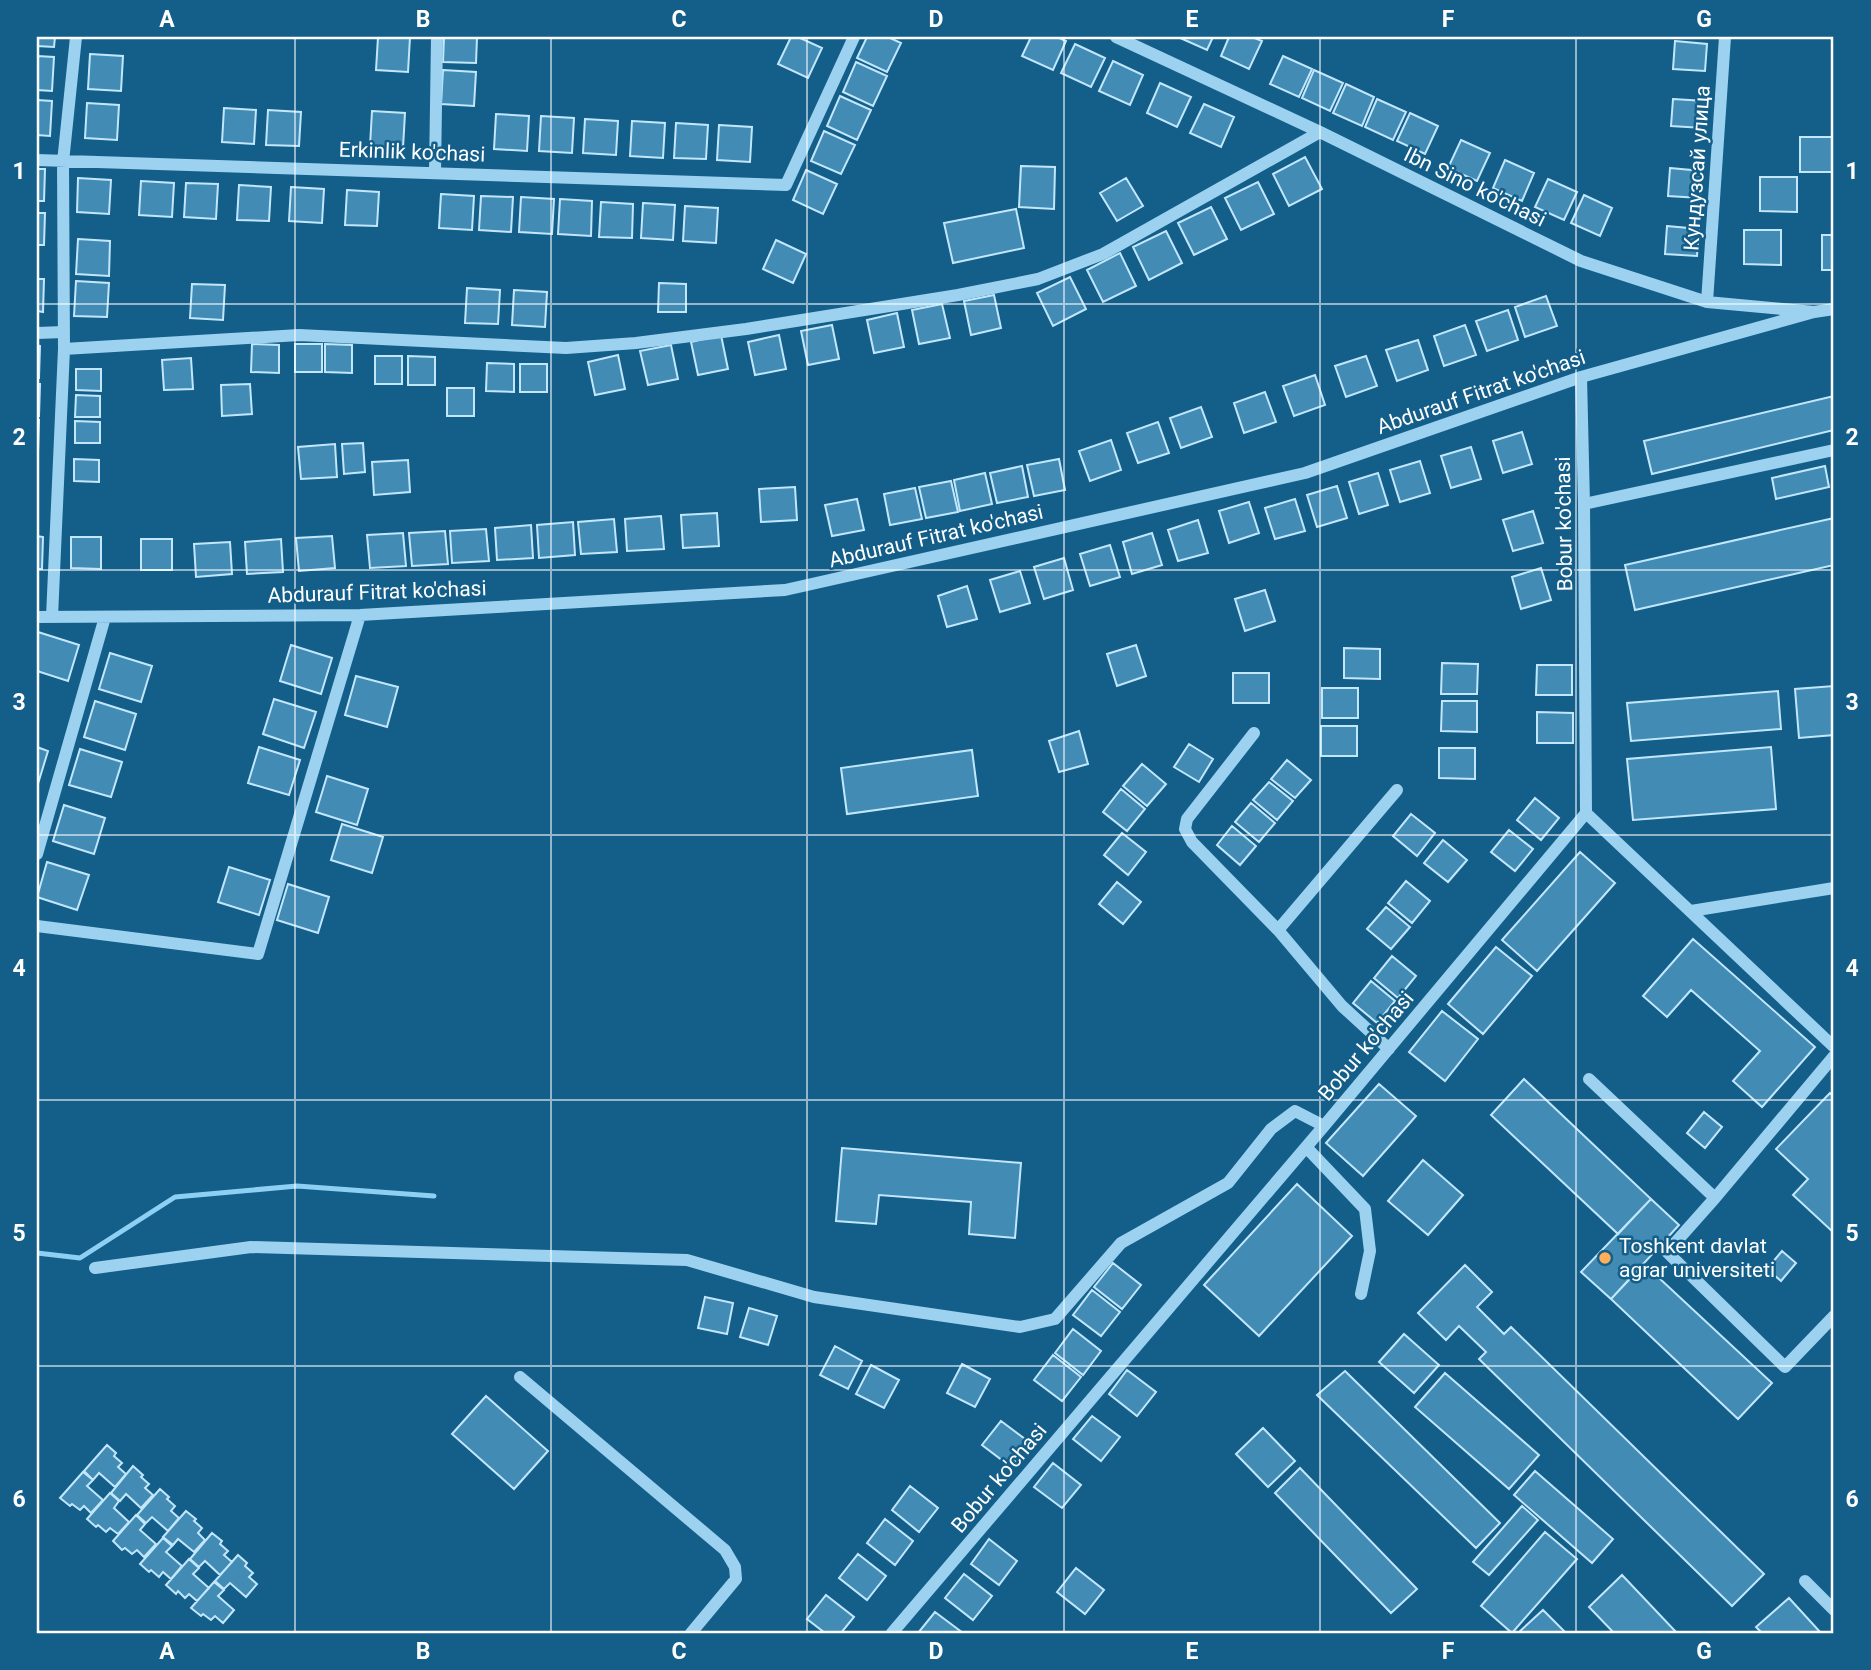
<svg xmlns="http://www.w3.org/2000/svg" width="1871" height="1670" viewBox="0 0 1871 1670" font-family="Roboto,sans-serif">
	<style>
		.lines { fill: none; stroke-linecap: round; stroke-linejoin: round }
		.stream { stroke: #8ed0f3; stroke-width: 5 }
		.building { fill: #418bb5; stroke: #c2e7fb; stroke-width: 2 }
		.minor { stroke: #9cd2ef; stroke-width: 12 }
		.grid { fill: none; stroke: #fff; stroke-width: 2; stroke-opacity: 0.55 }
		.poi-dot { fill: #ffaf5a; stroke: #145e8a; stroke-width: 2.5 }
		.labels { text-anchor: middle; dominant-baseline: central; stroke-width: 5; stroke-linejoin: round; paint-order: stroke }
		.street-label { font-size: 21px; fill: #fff; stroke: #145e8a }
		.poi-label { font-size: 21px; fill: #fff; stroke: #145e8a; text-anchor: start }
		.neatline { fill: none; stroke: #fff; stroke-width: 2.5 }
		.grid-label { font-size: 23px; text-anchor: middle; font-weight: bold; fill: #fff }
	</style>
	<rect width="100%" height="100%" fill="#145e8a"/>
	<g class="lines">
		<!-- stream -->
		<path class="stream" d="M37 1253 80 1258 175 1197 297 1186 434 1196"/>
	</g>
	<!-- building -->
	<path class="building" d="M37 37H55L54 47 37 46Z
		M378 37H410L408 72 376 70Z
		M444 37H477L476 63 443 62Z
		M791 37H798L822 48 808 78 778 64Z
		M867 37H888L901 43 887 72 857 58Z
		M1031 37H1057L1066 41 1053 70 1022 56Z
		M1178 37H1213L1207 50Z
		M1229 37H1252L1262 41 1249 69 1221 56Z
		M1675 41 1707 44 1705 71 1673 69Z
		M1075 44 1105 58 1091 87 1061 73Z
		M90 54 123 56 121 91 88 89Z
		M37 56 54 57 52 91 37 90Z
		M1283 56 1312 69 1299 97 1270 84Z
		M1113 61 1143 75 1130 105 1099 91Z
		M856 62 887 76 873 106 843 92Z
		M443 70 476 72 474 106 441 104Z
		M1314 70 1343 83 1330 111 1302 98Z
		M1160 83 1191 97 1177 127 1147 113Z
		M1346 84 1374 97 1362 126 1333 113Z
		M840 96 871 110 857 140 827 126Z
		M1377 99 1406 112 1393 140 1365 127Z
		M1673 99 1705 101 1703 128 1671 126Z
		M37 100 52 101 50 136 37 135Z
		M87 103 119 105 117 140 85 138Z
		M1204 104 1234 117 1221 147 1190 133Z
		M224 108 256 110 254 144 222 142Z
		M268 110 301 112 299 146 266 145Z
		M372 111 405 113 403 148 370 146Z
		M1410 113 1438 126 1425 154 1397 141Z
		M496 114 529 116 527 151 494 149Z
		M541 116 574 118 572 153 539 151Z
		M585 119 618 121 616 155 583 153Z
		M632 121 665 123 663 158 630 156Z
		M676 123 708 125 706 159 674 158Z
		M719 125 752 127 750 162 717 160Z
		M824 131 855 145 841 174 811 161Z
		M1800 137H1834V172H1800Z
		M1461 140 1490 153 1477 181 1448 168Z
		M1305 157 1322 189 1289 206 1273 174Z
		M1505 160 1534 173 1522 201 1493 188Z
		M1021 166 1055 167 1054 209 1019 207Z
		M1670 168 1702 171 1700 198 1668 196Z
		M37 169H45L44 201H37Z
		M806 170 837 184 823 214 793 200Z
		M1760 177H1797V212L1760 211Z
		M78 178 111 180 109 214 77 212Z
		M1126 178 1143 206 1117 221 1100 193Z
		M1548 179 1577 192 1564 220 1535 207Z
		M141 181 174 183 172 217 139 215Z
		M1258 182 1274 214 1241 230 1225 198Z
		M186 183 218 184 216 219 184 217Z
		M239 185 271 187 269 221 237 220Z
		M291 187 324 189 322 223 289 221Z
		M347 190 379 192 377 226 345 225Z
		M441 194 474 196 472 230 439 228Z
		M1584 195 1612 208 1600 236 1571 223Z
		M481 196 513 197 511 232 479 230Z
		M521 197 554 199 552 234 519 232Z
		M560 199 592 201 591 236 558 234Z
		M601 202 633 204 632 238 599 237Z
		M643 203 675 205 673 240 641 238Z
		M685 206 718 208 716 243 683 241Z
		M1211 207 1227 239 1194 255 1178 223Z
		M1016 209 1024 248 953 263 944 223Z
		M37 213H45L44 245H37Z
		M1667 226 1699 229 1697 256 1665 254Z
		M1744 230H1781V265L1744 264Z
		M1166 231 1182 263 1149 280 1133 247Z
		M1822 235H1834V270H1822Z
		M78 239 110 241 109 276 76 274Z
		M776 240 806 254 793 283 763 269Z
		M1120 253 1136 286 1103 302 1087 270Z
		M1070 277 1086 309 1053 326 1037 293Z
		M37 279H44L43 312 37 311Z
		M76 281 109 283 107 317 74 316Z
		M659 283 686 284V312H658Z
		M192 284 225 285 223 320 190 318Z
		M467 288 500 290 498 324 465 323Z
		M514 290 547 292 545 327 512 325Z
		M994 295 1001 328 971 335 964 301Z
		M1546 296 1557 326 1525 337 1515 307Z
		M942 304 950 338 919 344 912 310Z
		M1508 310 1518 340 1487 351 1476 321Z
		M897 313 904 347 874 353 867 320Z
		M832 325 839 359 808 365 801 331Z
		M1465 325 1476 355 1444 366 1434 336Z
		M721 335 728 369 698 375 691 342Z
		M779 335 786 369 755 375 748 342Z
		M1418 340 1428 370 1397 381 1386 350Z
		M252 344 279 345V373L251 372Z
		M295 344H322V372H295Z
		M325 344 352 345V373L325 372Z
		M37 345 40 346 39 378H37Z
		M671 345 678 379 648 385 640 351Z
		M618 355 625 389 595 395 588 362Z
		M375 356H402V384H375Z
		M408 356 435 357V385H408Z
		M1366 356 1377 386 1346 397 1335 366Z
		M191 358 193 389 164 390 162 360Z
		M487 363 514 364V392L486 391Z
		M520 364H547V392H520Z
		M76 369H101V391L76 390Z
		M1315 375 1325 405 1294 416 1283 386Z
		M37 384H40L39 416H37Z
		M250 384 252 414 222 416 221 385Z
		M447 388H474V416H447Z
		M1265 392 1276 422 1244 433 1234 403Z
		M76 395 100 396V417H75Z
		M1834 396V430L1652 474 1644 441Z
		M1201 407 1212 437 1181 448 1170 418Z
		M37 420H39L38 452H37Z
		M75 421 100 422V443H75Z
		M1158 422 1169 453 1138 463 1127 433Z
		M1522 432 1532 464 1503 473 1493 441Z
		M1111 440 1121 470 1090 481 1079 451Z
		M363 443 365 472 344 474 342 444Z
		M335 444 337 477 301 479 298 447Z
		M1471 447 1481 479 1451 488 1441 456Z
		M74 459 99 460V482L74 481Z
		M1059 459 1065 490 1034 496 1027 465Z
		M408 460 410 492 374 495 372 462Z
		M1420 461 1430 493 1400 502 1390 470Z
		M1022 466 1028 497 997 503 990 473Z
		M1825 466 1829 487 1776 499 1772 478Z
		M985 473 992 504 960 511 954 480Z
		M1378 473 1388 505 1359 514 1349 482Z
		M951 481 958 512 926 518 919 487Z
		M1337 486 1347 518 1317 527 1307 495Z
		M795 487 797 520 761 522 759 489Z
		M915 488 922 519 890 525 884 494Z
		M857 499 864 530 832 536 825 505Z
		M1295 499 1305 531 1275 539 1265 508Z
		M1249 502 1259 533 1229 543 1219 511Z
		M1533 511 1543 543 1513 551 1503 520Z
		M717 513 719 546 683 548 681 515Z
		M661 516 664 549 627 551 625 519Z
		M1834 518V565L1635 610 1625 565Z
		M614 519 617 552 581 554 578 522Z
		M1198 520 1208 553 1178 561 1168 530Z
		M573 522 575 555 539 558 537 525Z
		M531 525 533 558 497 560 495 528Z
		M486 529 489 561 452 563 450 531Z
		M445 531 448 564 412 566 409 533Z
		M403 533 406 566 370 568 367 535Z
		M1152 533 1162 565 1132 574 1123 542Z
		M37 536 43 537 42 569H37Z
		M332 536 335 568 299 571 296 538Z
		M71 537H101V569L71 568Z
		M141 539H172V570H141Z
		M281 539 283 572 247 574 245 542Z
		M230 542 232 574 196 577 194 544Z
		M1110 545 1120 577 1090 586 1080 554Z
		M1064 558 1073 590 1044 599 1034 567Z
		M1541 568 1551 600 1521 609 1512 577Z
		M1020 571 1030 603 1000 612 990 580Z
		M967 586 977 619 947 627 938 596Z
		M1265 590 1275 621 1245 631 1235 599Z
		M38 632 79 645 68 681 37 671Z
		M291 645 332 658 321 694 280 681Z
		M1136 645 1146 676 1117 686 1107 654Z
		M1344 648 1380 649V679L1344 678Z
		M110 653 152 666 141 702 99 689Z
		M1442 663 1478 664 1477 694H1441Z
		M1537 665H1572V695H1536Z
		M1233 673H1269V703H1233Z
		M356 676 398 687 387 727 345 715Z
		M1834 686V735L1799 738 1795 689Z
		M1322 688H1358V718H1322Z
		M1778 691 1781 729 1631 741 1627 703Z
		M274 699 316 712 304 748 263 734Z
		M95 701 136 714 125 750 84 737Z
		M1442 701H1477V732L1441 731Z
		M1537 712 1573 713V743H1537Z
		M1321 726H1357V756H1321Z
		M1079 731 1088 764 1059 772 1049 741Z
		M1189 744 1213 759 1199 782 1174 767Z
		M37 747 48 751 37 787Z
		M259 747 300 760 289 795 248 783Z
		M1771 747 1776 809 1633 820 1627 759Z
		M1439 748H1475V779L1439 778Z
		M80 749 122 762 111 797 69 785Z
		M972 750 978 796 847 814 841 768Z
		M1287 760 1311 780 1295 798 1271 779Z
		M1142 764 1166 784 1147 806 1123 786Z
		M327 776 368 789 357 825 316 812Z
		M1269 782 1293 801 1277 820 1253 800Z
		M1121 789 1145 809 1127 831 1103 812Z
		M1535 798 1559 818 1541 840 1517 820Z
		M1251 803 1275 823 1259 842 1235 822Z
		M64 805 105 818 94 854 53 841Z
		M1411 814 1435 833 1417 856 1393 836Z
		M342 824 383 837 372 873 331 860Z
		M1232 826 1256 846 1240 865 1217 845Z
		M1509 830 1533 849 1515 871 1491 852Z
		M1122 833 1146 852 1128 875 1104 855Z
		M1443 840 1467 860 1448 882 1424 863Z
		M1580 852 1615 883 1537 971 1502 940Z
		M47 862 89 875 77 910 37 897Z
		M229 867 270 880 259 915 218 902Z
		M1406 881 1430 901 1412 923 1388 903Z
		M1117 882 1141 902 1123 924 1099 904Z
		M288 884 329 897 318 933 277 920Z
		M1386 907 1410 927 1391 949 1367 929Z
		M1693 939 1815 1047 1762 1107 1733 1081 1760 1051 1691 990 1667 1017 1643 996Z
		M1496 947 1532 976 1483 1034 1448 1004Z
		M1392 956 1416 976 1398 998 1374 978Z
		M1371 981 1395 1001 1377 1023 1353 1003Z
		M1442 1011 1478 1039 1445 1081 1409 1052Z
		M1524 1079 1651 1199 1618 1234 1491 1115Z
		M1379 1084 1416 1116 1363 1176 1326 1143Z
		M1830 1093 1834 1097V1233L1793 1195 1808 1179 1776 1149Z
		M1704 1112 1722 1127 1705 1148 1687 1133Z
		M842 1148 1021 1163 1015 1238 969 1234 971 1202 879 1195 876 1224 836 1221Z
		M1423 1160 1463 1195 1428 1235 1388 1201Z
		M1297 1184 1352 1236 1259 1336 1204 1285Z
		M1651 1199 1679 1225 1611 1299 1581 1272Z
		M1782 1251 1796 1263 1781 1281 1767 1269Z
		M1113 1263 1141 1285 1122 1309 1094 1287Z
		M1644 1264 1772 1383 1738 1419 1611 1299Z
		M1465 1265 1492 1292 1477 1307 1504 1334 1511 1327 1764 1574 1732 1606 1479 1359 1486 1352 1459 1326 1446 1340 1418 1313Z
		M1092 1290 1120 1312 1101 1336 1073 1315Z
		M705 1297 733 1303 727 1334 698 1328Z
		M749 1308 777 1316 768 1345 740 1337Z
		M1073 1329 1101 1351 1083 1375 1055 1353Z
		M1404 1334 1439 1365 1414 1393 1379 1362Z
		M835 1346 862 1361 848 1389 820 1375Z
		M1053 1355 1081 1377 1062 1401 1034 1380Z
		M962 1364 990 1379 975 1407 947 1393Z
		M871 1365 899 1380 884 1408 856 1394Z
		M1127 1370 1156 1392 1137 1416 1109 1394Z
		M1345 1371 1500 1523 1476 1548 1317 1395Z
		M1445 1373 1539 1455 1509 1489 1415 1407Z
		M486 1396 548 1451 514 1489 452 1434Z
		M1092 1416 1120 1437 1101 1461 1073 1439Z
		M1001 1421 1029 1442 1011 1467 982 1445Z
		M1263 1428 1295 1461 1268 1487 1236 1454Z
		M107 1445 116 1453 114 1456 122 1463 118 1467 126 1474 115 1487 99 1473 93 1480 84 1471Z
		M1053 1463 1081 1485 1062 1508 1034 1487Z
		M133 1466 143 1475 141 1477 149 1484 145 1488 153 1495 141 1508 126 1494 120 1501 111 1493Z
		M1300 1468 1417 1589 1391 1613 1275 1493Z
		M1535 1471 1613 1539 1592 1563 1514 1495Z
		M83 1472 93 1480 87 1486 103 1500 91 1513 84 1506 80 1510 72 1504 70 1506 60 1498Z
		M910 1486 938 1508 919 1532 892 1510Z
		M160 1489 169 1497 167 1499 175 1506 171 1511 179 1518 168 1531 152 1517 146 1523 137 1515Z
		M110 1493 119 1501 114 1508 129 1522 118 1534 110 1528 106 1532 98 1525 96 1527 87 1519Z
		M1522 1506 1538 1520 1489 1575 1473 1562Z
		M186 1511 196 1519 194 1521 202 1528 198 1533 205 1540 194 1552 178 1539 173 1545 163 1537Z
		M136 1515 145 1524 140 1530 156 1544 144 1557 137 1550 132 1554 125 1548 122 1550 113 1541Z
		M885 1519 913 1541 895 1565 867 1543Z
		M1545 1532 1577 1559 1512 1633 1481 1606Z
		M212 1533 222 1541 220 1544 228 1551 224 1555 232 1562 220 1575 205 1561 199 1567 190 1559Z
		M163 1538 172 1546 166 1552 182 1566 171 1579 163 1572 159 1577 151 1570 149 1572 140 1564Z
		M989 1539 1017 1561 999 1585 971 1564Z
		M858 1554 886 1576 867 1600 839 1578Z
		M238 1555 247 1563 245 1566 253 1573 249 1577 257 1584 246 1597 230 1583 224 1589 215 1581Z
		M189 1559 199 1568 193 1574 209 1588 197 1601 189 1594 185 1598 178 1591 176 1594 166 1585Z
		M1076 1568 1104 1590 1085 1614 1057 1592Z
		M964 1574 992 1596 973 1620 945 1598Z
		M1622 1575 1677 1633H1614L1589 1607Z
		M214 1582 224 1590 218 1596 234 1610 223 1623 215 1616 211 1620 203 1614 201 1616 191 1608Z
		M826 1595 854 1617 841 1633H825L807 1619Z
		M1789 1598 1821 1633H1762L1756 1627Z
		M1543 1610 1566 1633H1518Z
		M935 1612 963 1633H918Z"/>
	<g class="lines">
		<!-- minor -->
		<path class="minor" d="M1116 37 1320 132 1581 261 1707 302 1814 312 1834 309
			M37 160 786 185 854 37
			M435 172 437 37
			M1707 302 1725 37
			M37 333 64 332
			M64 349 299 335 566 348 636 343 746 329 958 295 1038 279 1103 254 1320 132
			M1584 504 1834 450
			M37 617 360 615 785 590 1305 473 1581 377 1814 312
			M52 617 64 349 63 162 76 37
			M1254 733 1187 819 1185 829 1192 842 1278 930 1342 1006 1389 1049
			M1586 813 1834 1047
			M37 854 105 617
			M1691 911 1834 888
			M37 926 258 954 360 615
			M1278 930 1397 790
			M1589 1079 1715 1198 1667 1252 1785 1367 1834 1316
			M1306 1147 1365 1209 1370 1251 1361 1294
			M1715 1198 1834 1056
			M95 1268 251 1247 687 1260 814 1297 1020 1327 1055 1319 1121 1243 1228 1183 1271 1129 1295 1111 1324 1126
			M520 1377 725 1550 735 1567 736 1579 691 1633
			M1805 1581 1834 1610
			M892 1633 1324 1126 1586 813 1584 504 1581 377"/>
	</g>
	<!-- grid -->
	<path class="grid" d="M295 37V1633M551 37V1633M807 37V1633M1064 37V1633M1320 37V1633M1576 37V1633M37 304H1834M37 570H1834M37 835H1834M37 1100H1834M37 1366H1834"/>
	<!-- markers -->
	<circle class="poi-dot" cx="1605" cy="1258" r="7"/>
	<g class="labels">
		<!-- street labels -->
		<g class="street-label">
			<text transform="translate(412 152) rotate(2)">Erkinlik ko'chasi</text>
			<text transform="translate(1697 168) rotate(-86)">Кундузсай улица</text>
			<text transform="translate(1475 187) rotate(26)">Ibn Sino ko'chasi</text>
			<text transform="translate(1481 392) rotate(-19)">Abdurauf Fitrat ko'chasi</text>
			<text transform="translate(1564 524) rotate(-91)">Bobur ko'chasi</text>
			<text transform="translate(936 536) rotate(-13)">Abdurauf Fitrat ko'chasi</text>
			<text transform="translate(377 592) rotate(-2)">Abdurauf Fitrat ko'chasi</text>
			<text transform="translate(1366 1046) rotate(-50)">Bobur ko'chasi</text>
			<text transform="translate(999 1478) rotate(-50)">Bobur ko'chasi</text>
		</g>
		<!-- poi labels -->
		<g class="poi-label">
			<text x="1619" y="1246">Toshkent davlat<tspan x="1619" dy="24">agrar universiteti</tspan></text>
		</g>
	</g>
	<!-- border -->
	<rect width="1871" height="1670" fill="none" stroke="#145e8a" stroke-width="77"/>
	<rect x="38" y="38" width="1794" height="1594" class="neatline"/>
	<g class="grid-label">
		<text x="167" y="27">A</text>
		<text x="423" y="27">B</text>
		<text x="679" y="27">C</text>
		<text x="936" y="27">D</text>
		<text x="1192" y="27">E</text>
		<text x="1448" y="27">F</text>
		<text x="1704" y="27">G</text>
		<text x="19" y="179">1</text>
		<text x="1852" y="179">1</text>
		<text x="19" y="445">2</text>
		<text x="1852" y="445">2</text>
		<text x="19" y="710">3</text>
		<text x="1852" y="710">3</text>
		<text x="19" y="976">4</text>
		<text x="1852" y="976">4</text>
		<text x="19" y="1241">5</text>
		<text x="1852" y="1241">5</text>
		<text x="19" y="1507">6</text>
		<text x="1852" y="1507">6</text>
		<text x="167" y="1659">A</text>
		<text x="423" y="1659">B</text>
		<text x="679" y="1659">C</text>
		<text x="936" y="1659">D</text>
		<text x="1192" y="1659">E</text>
		<text x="1448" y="1659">F</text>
		<text x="1704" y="1659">G</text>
	</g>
</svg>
